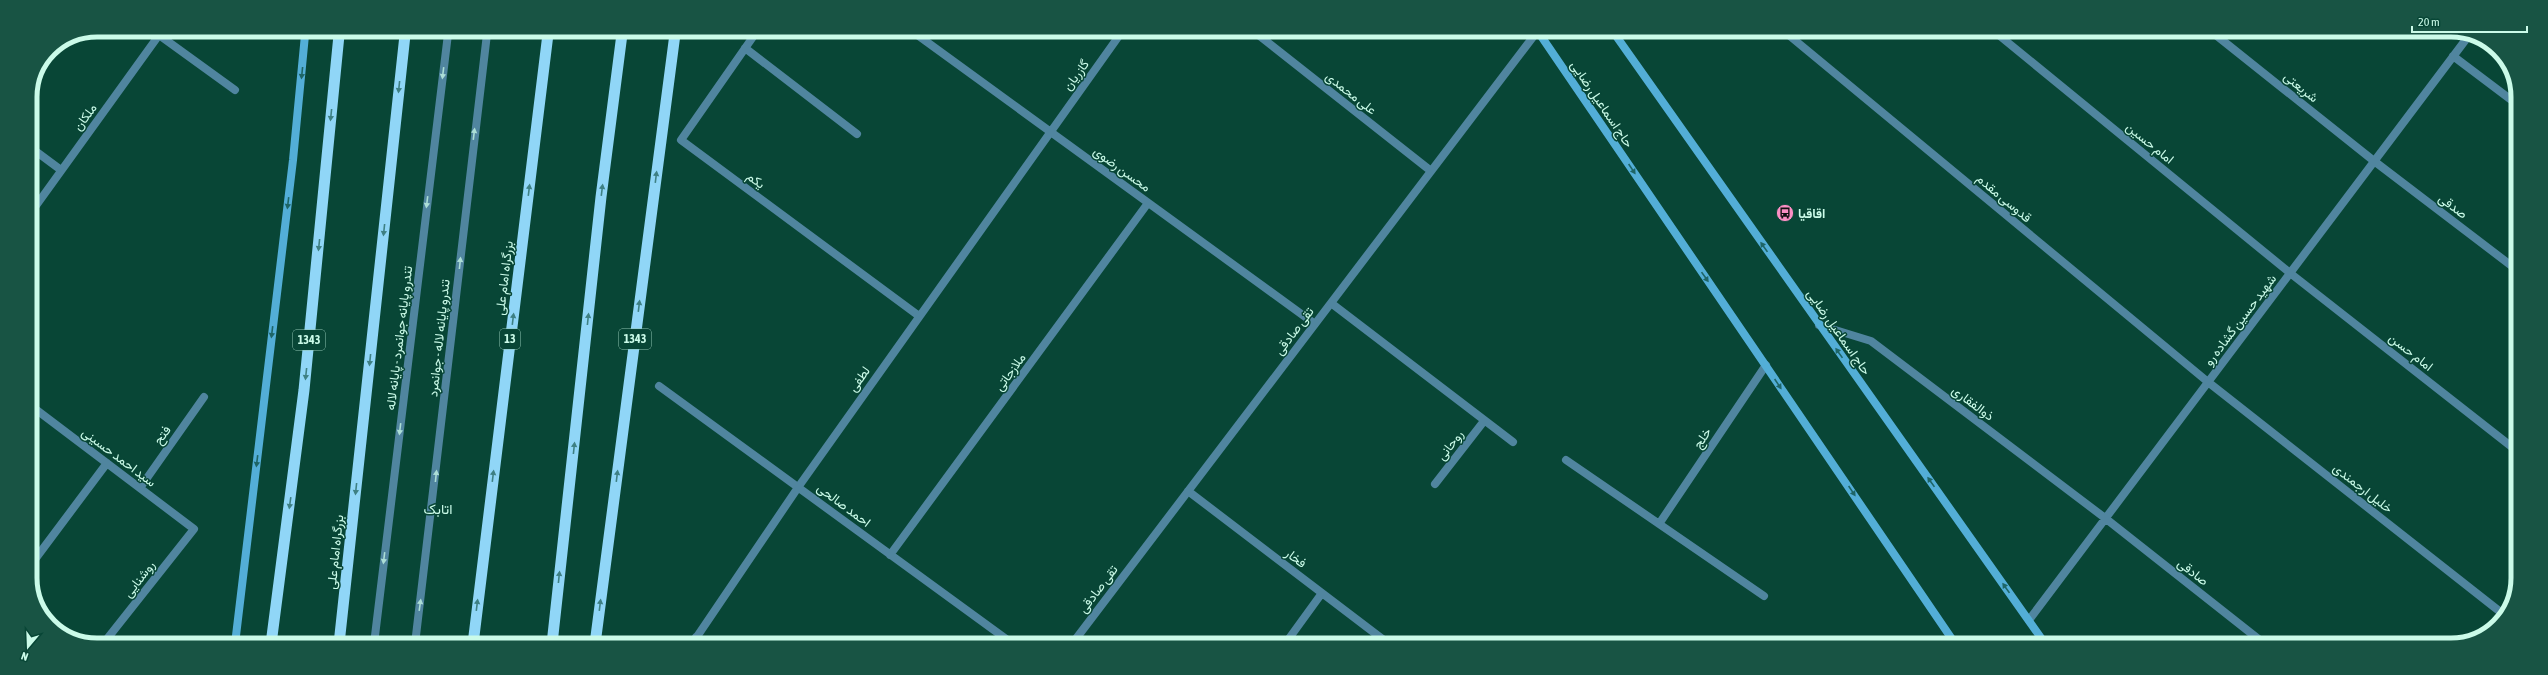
<svg xmlns="http://www.w3.org/2000/svg" width="2548" height="675" viewBox="0 0 2548 675" font-family="'Asap Condensed',Vazirmatn,sans-serif">
	<style>
		.lines { fill: none; stroke-linecap: round; stroke-linejoin: round }
		.service { stroke: #50859f; stroke-width: 8 }
		.minor { stroke: #50859f; stroke-width: 8 }
		.secondary { stroke: #53aed7; stroke-width: 8 }
		.trunk { stroke: #90d6f7; stroke-width: 11 }
		.oneway { fill: #1e6566 }
		.oneway2 { fill: #acded6 }
		.oneway3 { fill: #3e8083 }
		.labels { text-anchor: middle; dominant-baseline: central; stroke-width: 3; stroke-linejoin: round; paint-order: stroke }
		.shield { fill: #084636; stroke: #90c5b3; stroke-width: 1 }
		.shield-label { font-size: 12px; font-weight: bold; fill: #cbfbe9 }
		.street-label { font-size: 13px; fill: #cbfbe9; stroke: #084636 }
		.poi-label { font-size: 13px; font-weight: bold; fill: #cbfbe9; stroke: #084636; text-anchor: start }
		.neighbourhood-label { font-size: 14px; fill: #cbfbe9; stroke: #084636 }
		.rim { fill: none; stroke: #cbfbe9; stroke-width: 5 }
	</style>
	<rect width="100%" height="100%" fill="#084636"/>
	<g class="lines">
		<!-- service -->
		<path class="service" d="M374 644 448 34
			M415 644 487 34"/>
		<!-- minor -->
		<path class="minor" d="M1785 32 2208 382 2503 614
			M1995 32 2290 273 2517 451
			M2212 32 2374 161 2517 270
			M1256 33 1431 171
			M755 34 681 140 919 316
			M916 34 1315 324
			M159 35 235 90
			M745 48 857 134
			M2453 56 2518 105
			M30 147 61 170
			M30 214 159 35
			M1331 303 1513 442
			M1819 325 1871 341 2105 518 2266 645
			M659 386 1013 644
			M30 405 194 529 103 644
			M1566 460 1764 596
			M1435 484 1484 421
			M140 488 204 397
			M1188 491 1389 644
			M1659 524 1766 365
			M890 555 1148 203
			M30 566 107 463
			M2029 620 2470 34
			M696 637 706 644
			M692 644 799 486 1121 33
			M1072 644 1536 33
			M1285 644 1322 593"/>
		<!-- secondary -->
		<path class="secondary" d="M1539 33 1956 645
			M1614 33 2046 645
			M235 644 293 160 305 35"/>
		<!-- trunk -->
		<path class="trunk" d="M271 644 304 390 339 35
			M339 644 405 35
			M473 644 548 34
			M552 644 601 197 622 34
			M595 644 675 34"/>
	</g>
	<!-- one-way arrows -->
	<defs><path id="oneway-solid" d="M-6-.8H1V-3.2L6.5 0L1 3.2V.8H-6Z"/></defs>
	<g class="oneway">
		<use href="#oneway-solid" transform="translate(302 73) rotate(96)"/>
		<use href="#oneway-solid" transform="translate(1632 169) rotate(56)"/>
		<use href="#oneway-solid" transform="translate(288 203) rotate(97)"/>
		<use href="#oneway-solid" transform="translate(1764 247) rotate(-125)"/>
		<use href="#oneway-solid" transform="translate(1705 277) rotate(55)"/>
		<use href="#oneway-solid" transform="translate(272 332) rotate(97)"/>
		<use href="#oneway-solid" transform="translate(1839 353) rotate(-125)"/>
		<use href="#oneway-solid" transform="translate(1778 384) rotate(56)"/>
		<use href="#oneway-solid" transform="translate(257 461) rotate(97)"/>
		<use href="#oneway-solid" transform="translate(1931 482) rotate(-125)"/>
		<use href="#oneway-solid" transform="translate(1852 491) rotate(56)"/>
		<use href="#oneway-solid" transform="translate(2006 588) rotate(-125)"/>
	</g>
	<g class="oneway2">
		<use href="#oneway-solid" transform="translate(443 73) rotate(97)"/>
		<use href="#oneway-solid" transform="translate(474 134) rotate(-83)"/>
		<use href="#oneway-solid" transform="translate(427 202) rotate(97)"/>
		<use href="#oneway-solid" transform="translate(460 263) rotate(-84)"/>
		<use href="#oneway-solid" transform="translate(400 429) rotate(97)"/>
		<use href="#oneway-solid" transform="translate(436 476) rotate(-84)"/>
		<use href="#oneway-solid" transform="translate(384 558) rotate(97)"/>
		<use href="#oneway-solid" transform="translate(420 605) rotate(-82)"/>
	</g>
	<g class="oneway3">
		<use href="#oneway-solid" transform="translate(399 87) rotate(96)"/>
		<use href="#oneway-solid" transform="translate(331 115) rotate(96)"/>
		<use href="#oneway-solid" transform="translate(656 177) rotate(-83)"/>
		<use href="#oneway-solid" transform="translate(529 190) rotate(-83)"/>
		<use href="#oneway-solid" transform="translate(602 190) rotate(-83)"/>
		<use href="#oneway-solid" transform="translate(384 230) rotate(96)"/>
		<use href="#oneway-solid" transform="translate(319 245) rotate(96)"/>
		<use href="#oneway-solid" transform="translate(639 306) rotate(-83)"/>
		<use href="#oneway-solid" transform="translate(513 319) rotate(-83)"/>
		<use href="#oneway-solid" transform="translate(588 319) rotate(-84)"/>
		<use href="#oneway-solid" transform="translate(370 360) rotate(96)"/>
		<use href="#oneway-solid" transform="translate(306 374) rotate(96)"/>
		<use href="#oneway-solid" transform="translate(574 448) rotate(-84)"/>
		<use href="#oneway-solid" transform="translate(493 476) rotate(-83)"/>
		<use href="#oneway-solid" transform="translate(617 476) rotate(-83)"/>
		<use href="#oneway-solid" transform="translate(356 489) rotate(96)"/>
		<use href="#oneway-solid" transform="translate(290 503) rotate(98)"/>
		<use href="#oneway-solid" transform="translate(559 577) rotate(-84)"/>
		<use href="#oneway-solid" transform="translate(477 605) rotate(-83)"/>
		<use href="#oneway-solid" transform="translate(600 605) rotate(-83)"/>
	</g>
	<!-- icons -->
	<defs>
		<symbol id="bus-disc" viewBox="-11 -11 22 22"><circle r="9.5" fill="#fb8fc4" stroke="#084636"/><path d="M-5-6H5V4H4V6H2V4H-2V6H-4V4H-5ZM-3.5-4V0h7V-4ZM-3.5 1.2v1.5H-2V1.2ZM2 1.2v1.5H3.5V1.2Z" fill="#111"/></symbol>
	</defs>
	<g fill-rule="evenodd">
		<use href="#bus-disc" x="1775" y="203" width="20" height="20"/>
	</g>
	<g class="labels">
		<!-- shield labels -->
		<g class="shield">
			<rect x="500" y="329" width="20" height="20" rx="3"/>
			<rect x="619" y="329" width="32" height="20" rx="3"/>
			<rect x="293" y="330" width="32" height="20" rx="3"/>
		</g>
		<g class="shield-label">
			<text x="510" y="339">13</text>
			<text x="635" y="339">1343</text>
			<text x="309" y="340">1343</text>
		</g>
		<!-- street labels -->
		<g class="street-label">
			<text transform="translate(1076 75) rotate(-54)">گازریان</text>
			<text transform="translate(2301 87) rotate(39)">شریعتی</text>
			<text transform="translate(1351 93) rotate(38)">علی محمدی</text>
			<text transform="translate(1602 104) rotate(56)">حاج اسماعیل رضایی</text>
			<text transform="translate(85 117) rotate(-54)">ملکان</text>
			<text transform="translate(2150 143) rotate(39)">امام حسین</text>
			<text transform="translate(1122 169) rotate(36)">محسن رضوی</text>
			<text transform="translate(756 180) rotate(37)">یکم</text>
			<text transform="translate(2004 198) rotate(40)">قدوسی مقدم</text>
			<text transform="translate(2453 206) rotate(37)">صدقی</text>
			<text transform="translate(504 278) rotate(-83)">بزرگراه امام علی</text>
			<text transform="translate(2240 320) rotate(-53)">شهید حسین گشاده رو</text>
			<text transform="translate(1294 331) rotate(-53)">تقی صادقی</text>
			<text transform="translate(1839 332) rotate(55)">حاج اسماعیل رضایی</text>
			<text transform="translate(399 338) rotate(-83)">تندرو پایانه جوانمرد - پایانه لاله</text>
			<text transform="translate(439 338) rotate(-84)">تندرو پایانه لاله - جوانمرد</text>
			<text transform="translate(2411 352) rotate(38)">امام حسن</text>
			<text transform="translate(1010 372) rotate(-54)">ملازجاتی</text>
			<text transform="translate(859 379) rotate(-55)">لطفی</text>
			<text transform="translate(1973 403) rotate(37)">ذوالفقاری</text>
			<text transform="translate(162 435) rotate(-55)">فتح</text>
			<text transform="translate(1702 438) rotate(-56)">خلج</text>
			<text transform="translate(1450 445) rotate(-52)">روحانی</text>
			<text transform="translate(119 457) rotate(37)">سید احمد حسینی</text>
			<text transform="translate(2363 488) rotate(38)">خلیل ارجمندی</text>
			<text transform="translate(844 505) rotate(37)">احمد صالحی</text>
			<text transform="translate(335 552) rotate(-84)">بزرگراه امام علی</text>
			<text transform="translate(1296 558) rotate(37)">فخار</text>
			<text transform="translate(2193 572) rotate(38)">صادقی</text>
			<text transform="translate(139 579) rotate(-52)">روشنایی</text>
			<text transform="translate(1098 589) rotate(-53)">تقی صادقی</text>
		</g>
		<!-- poi labels -->
		<g class="poi-label">
			<text x="1798" y="213">اقاقیا</text>
		</g>
		<!-- neighbourhood labels -->
		<g class="neighbourhood-label">
			<text x="438" y="509">اتابک</text>
		</g>
	</g>
	<!-- crop -->
	<path d="M0 0H2548V675H0ZM97 37H2451A60 60 0 0 1 2511 97V578A60 60 0 0 1 2451 638H97A60 60 0 0 1 37 578V97A60 60 0 0 1 97 37Z" fill="#185444" fill-rule="evenodd"/>
	<path class="rim" d="M97 37H2451A60 60 0 0 1 2511 97V578A60 60 0 0 1 2451 638H97A60 60 0 0 1 37 578V97A60 60 0 0 1 97 37Z"/>
	<!-- north arrow -->
	<g transform="translate(28 647) rotate(199)" stroke="#084636" stroke-width="3" paint-order="stroke">
	<path d="M0-3L7 15L0 10L-7 15Z" fill="#cbfbe9"/>
	<text y="-6" font-size="11" font-weight="bold" text-anchor="middle" fill="#cbfbe9">N</text>
	</g>
	<!-- scale -->
	<path d="M2412 26v6h115v-6" fill="none" stroke="#cbfbe9" stroke-width="2"/>
	<text x="2418" y="26" font-size="12" fill="#cbfbe9" stroke="#084636" stroke-width="3" paint-order="stroke">20 m</text>
</svg>
